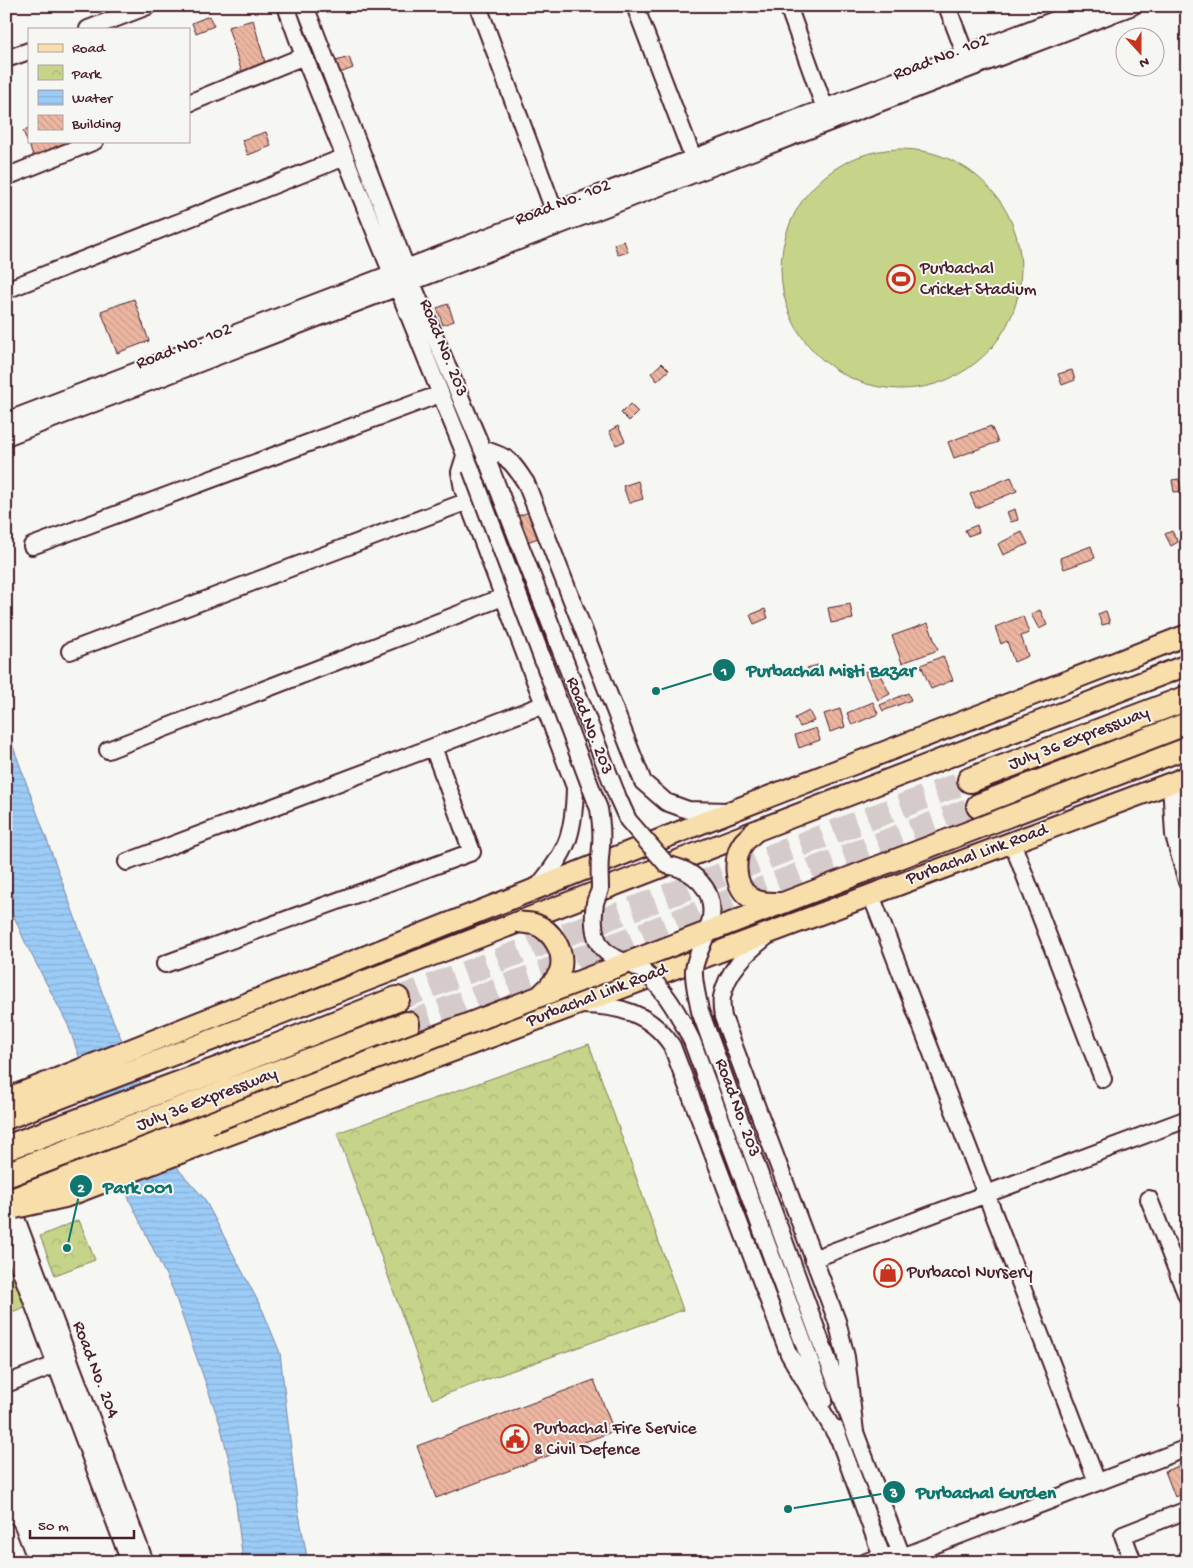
<svg xmlns="http://www.w3.org/2000/svg" width="1193" height="1568" viewBox="0 0 1193 1568" font-family="'Gochi Hand',sans-serif">
	<style>
		.park { fill: url(#park-crowns); stroke: #887a5a }
		.pitch { fill: #c5d489; stroke: #887a5a }
		.water { fill: url(#water-rules); stroke: #7b87a5 }
		.building { fill: url(#building-back-hatch); stroke: #4a1f2b }
		.lines { fill: none; stroke-linecap: round; stroke-linejoin: round }
		.highway-tunnel { stroke: #d4cbca; stroke-width: 24; stroke-dasharray: 24 12; stroke-linecap: butt }
		.minor-casing { stroke: #4a1f2b; stroke-width: 20 }
		.major-casing { stroke: #4a1f2b; stroke-width: 24 }
		.highway-casing { stroke: #4a1f2b; stroke-width: 28 }
		.minor { stroke: #f6f6f2; stroke-width: 16 }
		.major { stroke: #f8deab; stroke-width: 20 }
		.highway { stroke: #f8deab; stroke-width: 24 }
		.minor-bridge-casing { stroke: #4a1f2b; stroke-width: 20; stroke-linecap: butt }
		.major-bridge-casing { stroke: #4a1f2b; stroke-width: 24; stroke-linecap: butt }
		.minor-bridge { stroke: #f6f6f2; stroke-width: 16 }
		.major-bridge { stroke: #f8deab; stroke-width: 20 }
		.labels { text-anchor: middle; dominant-baseline: central; stroke-width: 4; stroke-linejoin: round; paint-order: stroke }
		.street-label { font-size: 18px; fill: #4a1f2b; stroke: #f6f6f2 }
		.poi-label { font-size: 18px; fill: #4a1f2b; stroke: #f6f6f2; text-anchor: start }
		.leader { fill: none; stroke: #0f766e; stroke-width: 2 }
		.callout-dot { fill: #0f766e; stroke: #f6f6f2; stroke-width: 2 }
		.mark-label { font-size: 15px; text-anchor: middle; font-weight: bold; fill: #fff }
		.callout-label { font-size: 19px; text-anchor: middle; font-weight: bold; fill: #0f766e; stroke: #f6f6f2; stroke-width: 4; stroke-linejoin: round; paint-order: stroke }
	</style>
	<defs>
		<pattern id="park-crowns" width="20" height="18" patternUnits="userSpaceOnUse" patternTransform="scale(1.25)"><rect width="20" height="18" fill="#c5d489"/><path d="M2 6a3 3 0 1 1 6 0M12 15a3 3 0 1 1 6 0" fill="none" stroke="#abb676"/></pattern>
		<pattern id="water-rules" width="6" height="5" patternUnits="userSpaceOnUse" patternTransform="scale(1.25)"><rect width="6" height="5" fill="#9bccf7"/><path d="M0 2.5h6" fill="none" stroke="#87afd4"/></pattern>
		<pattern id="building-back-hatch" width="6" height="6" patternUnits="userSpaceOnUse" patternTransform="scale(1.25)"><rect width="6" height="6" fill="#ecb6a1"/><path d="M-1 5l2 2M0 0l6 6M5-1l2 2" fill="none" stroke="#cc9c8b"/></pattern>
	</defs>
	<rect width="100%" height="100%" fill="#f6f6f2"/>
	<filter id="ink" filterUnits="userSpaceOnUse"><feTurbulence type="fractalNoise" baseFrequency=".02" numOctaves="2"/><feDisplacementMap in="SourceGraphic" scale="10" xChannelSelector="R" yChannelSelector="G"/><feConvolveMatrix kernelMatrix="1 2 1 2 8 2 1 2 1" color-interpolation-filters="sRGB"/></filter>
	<g filter="url(#ink)">
		<!-- park -->
		<path class="park" d="M589 1044 683 1310 432 1399 337 1133Z
			M79 1220 95 1260 55 1275 40 1236Z"/>
		<!-- pitch -->
		<path class="pitch" d="M781 269a120 120 0 1 1 240 0a120 120 0 1 1-240 0Z
			M6 1248 28 1306 6 1314Z"/>
		<!-- water -->
		<path class="water" d="M6 727 109 1011 179 1170 204 1198 263 1311 280 1353 298 1509 308 1562H243L232 1472 220 1424 173 1290 129 1199 68 1025 25 942 6 898Z"/>
		<!-- building -->
		<path class="building" d="M209 16 214 26 196 33 192 23Z
			M253 20 266 66 242 73 228 27Z
			M349 57 353 68 337 74 333 62Z
			M29 129V141H69L71 147 36 162 23 131Z
			M266 132 271 146 248 155 242 140Z
			M624 241 628 252 618 255 614 244Z
			M134 299 149 341 117 353 101 311Z
			M448 304 454 321 443 325 437 308Z
			M662 363 669 370 657 381 651 373Z
			M1072 370 1075 380 1062 385 1058 374Z
			M630 404 638 412 629 421 621 413Z
			M618 426 625 441 616 445 609 431Z
			M991 426 998 442 954 458 948 442Z
			M1011 477 1017 491 976 508 970 494Z
			M1179 479 1182 491 1174 492 1172 480Z
			M638 481 643 499 629 503 623 486Z
			M1015 509 1018 520 1011 522 1007 512Z
			M532 511 541 537 527 542 518 516Z
			M977 525 979 532 968 536 965 530Z
			M1172 531 1178 542 1171 546 1165 534Z
			M1022 532 1028 544 1003 555 998 544Z
			M1091 546 1095 558 1064 569 1060 558Z
			M850 604 853 619 831 623 828 608Z
			M765 609 768 618 754 624 750 615Z
			M1040 610 1047 625 1039 629 1031 614Z
			M1106 611 1110 623 1102 625 1098 614Z
			M1023 616 1029 633 1021 636 1028 656 1014 662 1007 641 1001 644 995 627Z
			M928 623 938 650 902 663 892 636Z
			M943 656 953 680 931 689 921 665Z
			M818 665 820 672 810 675 807 668Z
			M876 667 890 694 878 700 864 672Z
			M908 693 911 700 883 711 880 705Z
			M873 702 878 714 852 725 847 713Z
			M840 709 845 727 830 732 824 714Z
			M809 711 814 721 800 727 795 718Z
			M816 728 820 740 799 748 795 735Z
			M594 1380 614 1431 436 1498 417 1446Z
			M1182 1465 1187 1478V1493L1175 1497 1165 1471Z"/>
		<g class="lines">
			<!-- highway-tunnel -->
			<path class="highway-tunnel" d="M397 999 970 780
				M407 1024 979 806"/>
			<defs>
				<path id="minor" d="M286 6 304 56 471 469
					M305 6 412 283 489 465
					M478 6 558 221
					M635 6 697 168
					M788 6 828 117
					M947 6 969 64
					M88 29 148 6
					M6 59 29 51
					M189 103 304 56
					M6 177 95 141
					M6 290 345 157
					M6 421 1091 6
					M6 437 1133 6
					M482 449C509 457 511 460 526 483L643 782 666 802 688 810 728 811
					M465 456 460 472 463 489 575 787C574 836 567 852 536 889
					M32 546 440 394
					M70 651 468 501
					M433 747 545 704
					M108 750 503 597
					M1171 783 1174 835 1187 882
					M1012 842 1103 1079
					M127 862 433 747 472 852 165 964
					M871 895 1097 1482
					M766 937C747 952 727 971 722 997 721 1003 722 1011 723 1017L837 1321 846 1357 855 1432
					M581 1005C618 1005 651 1013 672 1046L789 1354 838 1438
					M8 1197 145 1562
					M1149 1199 1187 1296
					M6 1231 130 1562
					M813 1259 1187 1119
					M821 1342 904 1562
					M805 1347 824 1400
					M6 1384 65 1361
					M835 1428 884 1562
					M6 1531 18 1562
					M866 1562 882 1556H892
					M896 1562 902 1557 1187 1448
					M1133 1562 1123 1535 1187 1510"/>
				<path id="major" d="M6 1099 732 811 1187 635
					M6 1119 1187 665
					M209 1142 1187 777"/>
				<path id="highway" d="M970 780 1187 698
					M979 806 1187 725
					M6 1148 222 1068 397 999
					M6 1175 407 1024"/>
			</defs>
			<!-- minor casing -->
			<use href="#minor" class="minor-casing"/>
			<!-- major casing -->
			<use href="#major" class="major-casing"/>
			<!-- highway casing -->
			<use href="#highway" class="highway-casing"/>
			<!-- minor -->
			<use href="#minor" class="minor"/>
			<!-- major -->
			<use href="#major" class="major"/>
			<!-- highway -->
			<use href="#highway" class="highway"/>
			<defs>
				<path id="minor-bridge" d="M489 465 618 798 628 820 667 865C693 869 715 889 711 917 709 935 697 951 694 969 693 983 698 998 700 1011L821 1342
					M471 469 599 809C602 828 602 839 600 858 599 868 600 879 600 889 599 894 596 898 595 903 593 915 593 931 598 941 607 961 629 960 644 972 665 989 681 1018 692 1041L805 1347"/>
				<path id="major-bridge" d="M756 831C752 834 748 838 744 842 733 856 733 887 751 898 760 904 770 903 781 903
					M518 922C523 923 529 923 534 924 552 930 566 952 560 971 557 980 548 988 541 995
					M6 1201 1187 748
					M15 1208 65 1197 209 1142"/>
			</defs>
			<!-- minor-bridge casing -->
			<use href="#minor-bridge" class="minor-bridge-casing"/>
			<!-- major-bridge casing -->
			<use href="#major-bridge" class="major-bridge-casing"/>
			<!-- minor-bridge -->
			<use href="#minor-bridge" class="minor-bridge"/>
			<!-- major-bridge -->
			<use href="#major-bridge" class="major-bridge"/>
		</g>
	</g>
	<!-- icons -->
	<defs>
		<symbol id="stadium-ring" viewBox="-11 -11 22 22"><circle r="9.5" fill="#f6f6f2" stroke="#c8321e" stroke-width="1.5"/><path d="M0-5a6.5 5 0 1 0 0 10a6.5 5 0 1 0 0-10ZM-3.5-1.8h7v3.6h-7Z" fill="#c8321e"/></symbol>
		<symbol id="shop-ring" viewBox="-11 -11 22 22"><circle r="9.5" fill="#f6f6f2" stroke="#c8321e" stroke-width="1.5"/><path d="M-5-2.5h2.3a2.7 3.5 0 0 1 5.4 0H5L5.5 6h-11ZM-1.5-2.5h3a1.5 2.3 0 0 0-3 0Z" fill="#c8321e"/></symbol>
		<symbol id="civic-ring" viewBox="-11 -11 22 22"><circle r="9.5" fill="#f6f6f2" stroke="#c8321e" stroke-width="1.5"/><path d="M-.6-6.5H3V-4.5H.6V-3L4-1V1h2V6H-6V1h2V-1L-.6-3ZM-1.2 2.5V6h2.4V2.5Z" fill="#c8321e"/></symbol>
	</defs>
	<g fill-rule="evenodd">
		<use href="#stadium-ring" x="885" y="263" width="32" height="32"/>
		<use href="#shop-ring" x="872" y="1257" width="32" height="32"/>
		<use href="#civic-ring" x="499" y="1423" width="32" height="32"/>
	</g>
	<g class="labels">
		<!-- street labels -->
		<g class="street-label">
			<text transform="translate(941 58) rotate(-21)">Road No. 102</text>
			<text transform="translate(563 203) rotate(-21)">Road No. 102</text>
			<text transform="translate(184 347) rotate(-21)">Road No. 102</text>
			<text transform="translate(443 348) rotate(68)">Road No. 203</text>
			<text transform="translate(589 726) rotate(69)">Road No. 203</text>
			<text transform="translate(1079 739) rotate(-21)">July 36 Expressway</text>
			<text transform="translate(977 855) rotate(-20)">Purbachal Link Road</text>
			<text transform="translate(597 996) rotate(-21)">Purbachal Link Road</text>
			<text transform="translate(207 1100) rotate(-21)">July 36 Expressway</text>
			<text transform="translate(737 1108) rotate(70)">Road No. 203</text>
			<text transform="translate(95 1370) rotate(69)">Road No. 204</text>
		</g>
		<!-- poi labels -->
		<g class="poi-label">
			<text x="920" y="269">Purbachal<tspan x="920" dy="21">Cricket Stadium</tspan></text>
			<text x="907" y="1273">Purbacol Nursery</text>
			<text x="534" y="1429">Purbachal Fire Service<tspan x="534" dy="21">&amp; Civil Defence</tspan></text>
		</g>
	</g>
	<!-- callouts -->
	<path class="leader" d="M656 691L724 670M67 1248L81 1186M788 1509L894 1492"/>
	<g class="callout-dot">
		<circle cx="656" cy="691" r="5"/>
		<circle cx="67" cy="1248" r="5"/>
		<circle cx="788" cy="1509" r="5"/>
		<circle cx="724" cy="670" r="12"/>
		<circle cx="81" cy="1186" r="12"/>
		<circle cx="894" cy="1492" r="12"/>
	</g>
	<g class="mark-label">
		<text x="724" y="675">1</text>
		<text x="81" y="1192">2</text>
		<text x="894" y="1497">3</text>
	</g>
	<g class="callout-label">
		<text x="831" y="676">Purbachal Misti Bazar</text>
		<text x="138" y="1193">Park 001</text>
		<text x="986" y="1498">Purbachal Gurden</text>
	</g>
	<!-- margin -->
	<rect width="1193" height="1568" fill="none" stroke="#f6f6f2" stroke-width="25"/>
	<rect x="12" y="12" width="1168" height="1543" fill="none" stroke="#4a1f2b" stroke-width="2" filter="url(#ink)"/>
	<!-- legend -->
	<rect x="28" y="28" width="162" height="115" fill="#f6f6f2" stroke="#b1a0a2"/>
	<rect x="38" y="44" width="25" height="8" fill="#f8deab" stroke="#b1a0a2"/>
	<text x="72" y="52" font-size="15" fill="#4a1f2b">Road</text>
	<rect x="38" y="65" width="25" height="15" fill="url(#park-crowns)" stroke="#b1a0a2"/>
	<text x="72" y="78" font-size="15" fill="#4a1f2b">Park</text>
	<rect x="38" y="90" width="25" height="15" fill="url(#water-rules)" stroke="#b1a0a2"/>
	<text x="72" y="102" font-size="15" fill="#4a1f2b">Water</text>
	<rect x="38" y="115" width="25" height="15" fill="url(#building-back-hatch)" stroke="#b1a0a2"/>
	<text x="72" y="128" font-size="15" fill="#4a1f2b">Building</text>
	<!-- north arrow -->
	<g transform="translate(1140 52) rotate(159)"><circle r="24" fill="#f6f6f2" stroke="#b1a0a2"/>
	<path d="M0-4L9 19L0 12L-9 19Z" fill="#c8321e"/>
	<text y="-8" font-size="14" font-weight="bold" text-anchor="middle" fill="#4a1f2b">N</text>
	</g>
	<!-- scale -->
	<path d="M30 1530v8h104v-8" fill="none" stroke="#4a1f2b" stroke-width="2.5"/>
	<text x="38" y="1530" font-size="15" fill="#4a1f2b" stroke="#f6f6f2" stroke-width="4" paint-order="stroke">50 m</text>
</svg>
